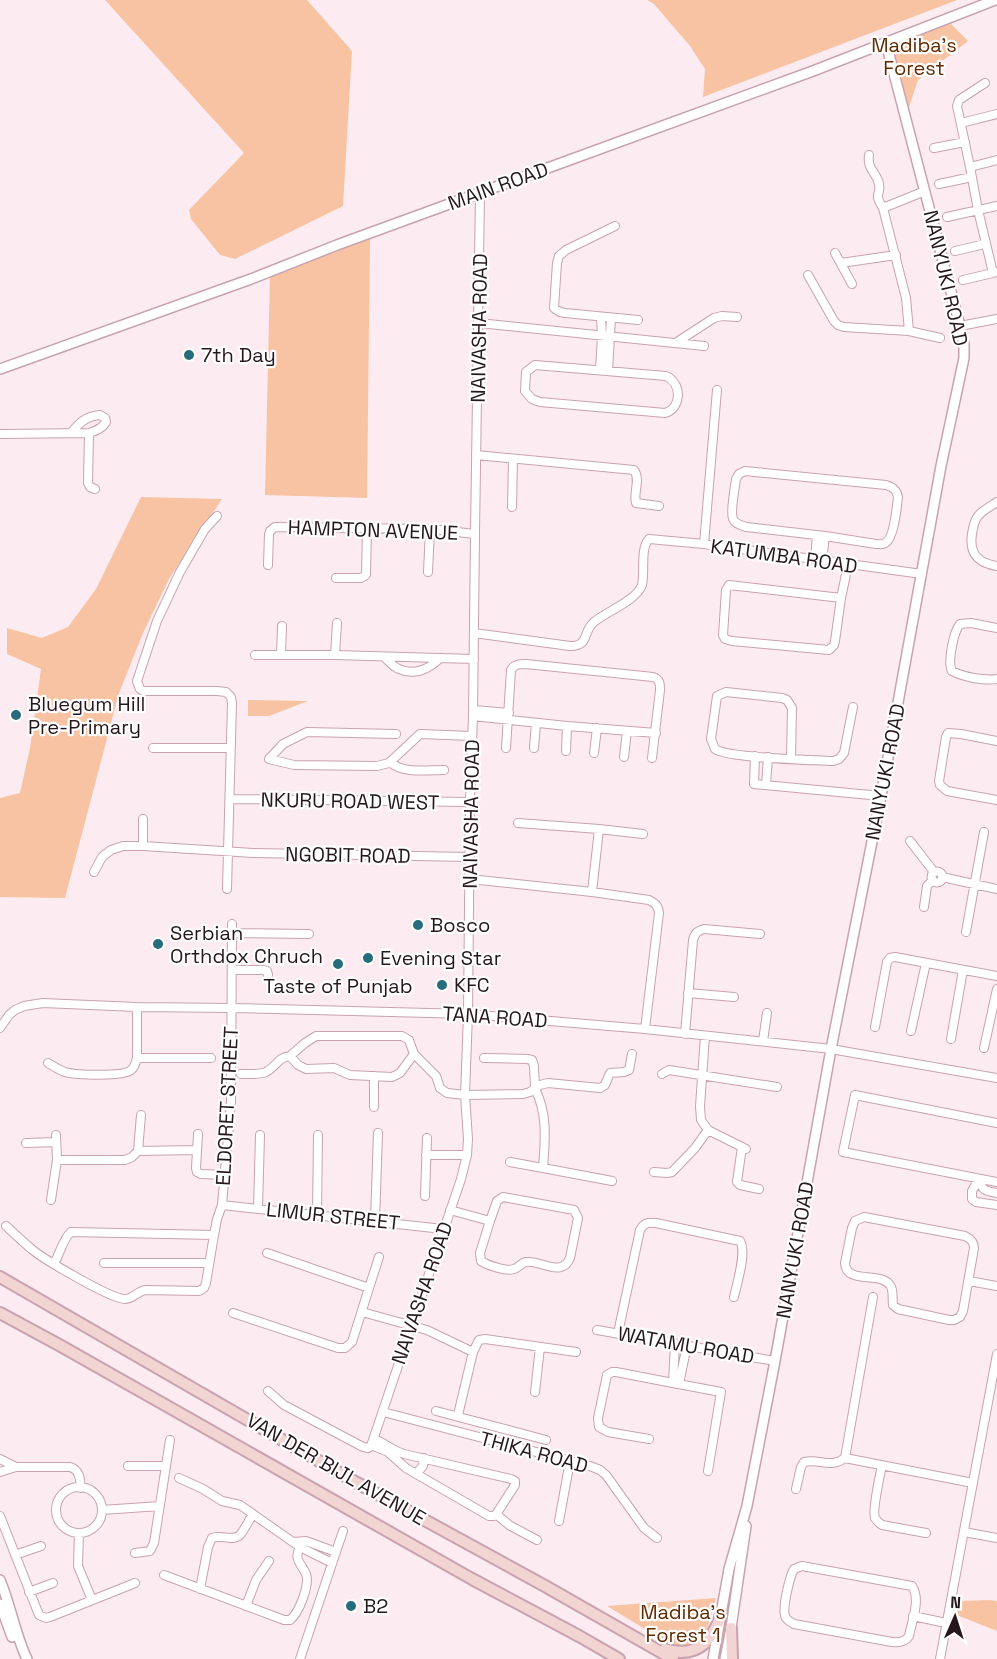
<svg xmlns="http://www.w3.org/2000/svg" width="997" height="1659" viewBox="0 0 997 1659" font-family="'Space Grotesk',sans-serif">
	<style>
		.green { fill: #f8c3a3 }
		.lines { fill: none; stroke-linecap: round; stroke-linejoin: round }
		.minor-casing { stroke: #c8a2af; stroke-width: 10 }
		.tertiary-casing { stroke: #c8a2af; stroke-width: 12 }
		.secondary-casing { stroke: #c8a2af; stroke-width: 14 }
		.minor { stroke: #fff; stroke-width: 8 }
		.tertiary { stroke: #fff; stroke-width: 9 }
		.secondary { stroke: #f2d4d2; stroke-width: 10 }
		.poi-dot { fill: #276c7c; stroke: #fefefe; stroke-width: 2 }
		.labels { text-anchor: middle; dominant-baseline: central; stroke-width: 4.5; stroke-linejoin: round; paint-order: stroke }
		.park-label { font-size: 20px; fill: #5f2a00; stroke: #fefefe }
		.street-label { font-size: 20px; fill: #25171c; stroke: #fefefe }
		.poi-label { font-size: 20px; fill: #25171c; stroke: #fefefe; text-anchor: start }
	</style>
	<rect width="100%" height="100%" fill="#fcecf1"/>
	<!-- green -->
	<path class="green" d="M105 0H307L352 51 343 206 235 259 220 255 191 219 189 210 244 153Z
		M647 0H957L703 97 705 69 690 46 654 4Z
		M951 24 968 41 918 80 908 110 890 51 892 44 897 40Z
		M370 239 367 498 265 495 270 275Z
		M141 497 222 499 169 579 143 633 119 693 65 898 0 897V798L20 793 30 748 41 669 7 654V628L42 638 68 627 96 589Z
		M248 700 308 701 269 716H248Z
		M716 1598C713 1607 708 1633 701 1641 695 1648 681 1648 673 1646L607 1606Z
		M991 1600 997 1601V1631L954 1614 956 1601Z"/>
	<g class="lines">
		<defs>
			<path id="minor" d="M985 83 959 100 957 106 970 167 978 210 993 273 997 272
				M961 123 997 114
				M934 148 965 142
				M970 167 997 160
				M939 184 972 177
				M883 208 925 191
				M947 217 997 206
				M615 226 566 250 559 256 557 263 554 308 560 312 565 313 638 320
				M955 251 985 244
				M835 253 852 284
				M841 263 896 255
				M808 275 834 321 838 325 844 327 909 331 906 298 883 208C873 192 881 197 879 184 876 171 867 170 869 155
				M963 280 993 273
				M479 323 704 346
				M960 326 997 319
				M909 331 940 338
				M677 342 714 318 722 316 737 317
				M535 365 666 376C682 383 682 408 665 413L540 402 532 399 525 391 526 372Z
				M600 370 602 336 601 317
				M608 371 611 318
				M89 433 88 483 90 487 95 489
				M0 434 89 433C95 431 102 429 106 422L105 418 100 415C86 416 79 423 71 433
				M476 455 634 470C641 480 633 492 636 503L659 506
				M745 471 886 485C893 487 897 490 898 497 897 506 894 539 885 543 883 545 879 544 876 544L825 536 746 527C741 525 735 524 733 519 730 511 735 488 736 479L739 474Z
				M997 502C991 506 983 510 978 516 974 521 973 527 972 534 969 554 978 563 997 566
				M512 507 513 459
				M217 516 205 529 180 572 157 621 137 681 140 689 143 691H217L226 692 231 697 232 703 227 889
				M704 544 717 390
				M815 560 817 535
				M822 561 825 536
				M268 565 269 534 270 531 275 527 430 529 475 534
				M428 572 430 529
				M336 578H361L366 575 367 529
				M841 598 729 585 726 590 723 635 725 639 732 641 829 650 834 645 835 641 841 598 848 565
				M997 628 971 623 960 624C954 631 947 662 952 671 964 677 983 681 997 679
				M474 633 570 646C590 646 582 632 594 622 606 612 637 600 642 585 645 572 640 548 649 539L704 544 922 574
				M255 655H335L474 659
				M281 655 282 626
				M335 655 337 623
				M384 657C389 661 393 667 399 669 414 676 429 669 439 659
				M474 710 509 713
				M473 716 567 726 656 733
				M396 734 307 732 283 744 269 759 294 765 377 766 389 763 420 734 472 736
				M997 741 961 734 948 733 946 737 939 781 940 785 947 791 997 800
				M153 748H230
				M506 748 511 670C514 664 520 664 526 664L653 677C660 679 660 684 660 690L652 758
				M534 748 536 723
				M566 751 567 726
				M594 753 597 728
				M755 756 754 784 881 796
				M624 757 627 731
				M791 758 792 708 787 700 782 698 726 692 717 696 711 739 715 749C727 758 812 760 833 761L839 759 844 753 853 707
				M390 762C403 774 427 770 444 770
				M766 785 768 757
				M230 799 470 802
				M143 819V846
				M518 823 599 829 643 834
				M910 841 934 872
				M931.5 877a5.5 5.5 0 1 1 11 0a5.5 5.5 0 1 1-11 0Z
				M94 872 102 857 111 850 123 846H143L253 853 470 857
				M942 877 997 889
				M470 879 592 892 649 900C655 903 658 905 659 913L645 1029
				M592 892 599 829
				M924 907 927 886 933 880
				M966 932 984 832
				M232 933 309 934
				M232 970H263L267 971 268 975
				M688 993 734 997
				M875 1027 887 962 890 958 895 957 997 976
				M0 1028 9 1015 15 1010 24 1006 43 1003 137 1007 232 1008 468 1014 645 1029 831 1049 997 1078
				M911 1031 926 963
				M685 1034 693 940C695 933 697 931 704 929L760 934
				M705 1036 700 1106 701 1120 708 1130 746 1149
				M951 1039 963 970
				M763 1041 767 1013
				M984 1048 997 989
				M290 1056 305 1043 316 1036H402L409 1040 414 1054 436 1076 440 1088 447 1093 465 1095 523 1094 530 1092 535 1089 534 1066 532 1060 527 1059 484 1058
				M137 1058H211
				M48 1063C53 1066 59 1070 65 1072 75 1075 124 1077 131 1070 135 1067 136 1062 137 1058V1007
				M241 1074C249 1074 259 1075 266 1072 276 1067 278 1057 290 1056L298 1065 306 1069 334 1068 350 1075 392 1077 400 1073 414 1054
				M662 1074 669 1070 777 1087
				M374 1107V1076
				M997 1123 855 1095 843 1152 997 1182
				M198 1134 196 1168 197 1172 201 1174 225 1175
				M26 1143 56 1142
				M742 1147 737 1182 740 1185 759 1189
				M138 1151 141 1115
				M426 1155H467
				M57 1160H125L132 1157 138 1151 197 1150
				M510 1162 543 1168
				M654 1172 667 1173 672 1172 695 1148 708 1130
				M979 1179 972 1191V1199L976 1202 997 1205
				M979 1179C982 1191 986 1191 997 1193
				M612 1181 543 1168C545 1141 548 1114 535 1089L540 1085 548 1083 600 1088 605 1085 610 1073 624 1072 629 1070 632 1054
				M425 1196 427 1138
				M503 1197 574 1210 578 1218 570 1258C562 1278 541 1260 526 1262 521 1263 518 1268 514 1269 507 1272 487 1265 481 1261L480 1253 490 1221 497 1201Z
				M51 1200 57 1160 56 1135
				M222 1205 443 1229
				M258 1208 260 1135
				M450 1210 490 1221
				M317 1215 318 1135
				M864 1217 965 1236C971 1239 974 1242 974 1248L963 1311 960 1317 954 1320H949L898 1309 893 1305C892 1299 894 1290 890 1285 880 1271 846 1285 845 1263L852 1228 855 1221Z
				M375 1221 378 1133
				M6 1226C15 1234 24 1243 34 1251 47 1261 111 1299 125 1299 133 1299 137 1291 146 1290L199 1291 204 1288 206 1283 214 1235 217 1219 222 1205 231 1102 232 924
				M104 1263H209
				M54 1264C59 1255 64 1237 71 1232L214 1235
				M969 1281 997 1286
				M369 1288 379 1257
				M873 1297 845 1458 973 1483
				M362 1312 427 1330 473 1352
				M233 1313 338 1348H345L352 1342 369 1288 267 1253
				M597 1330 775 1361
				M618 1333 640 1230C644 1223 648 1222 656 1223L740 1241C747 1252 737 1283 734 1297
				M675 1343 673 1383 721 1392 708 1471
				M679 1384 687 1345
				M268 1391 284 1405 363 1447 368 1448 371 1446 461 1179 467 1155 468 1139 465 1095 468 1014 470 802 473 716 475 534 480 192
				M535 1392 540 1347
				M436 1411 546 1440
				M383 1412 590 1466 600 1470 606 1475 644 1528 657 1538
				M458 1415 473 1352 479 1340 485 1339 576 1352
				M649 1439 608 1432 599 1427 598 1418 607 1375 612 1372H616L673 1383
				M371 1445 388 1452 406 1468 489 1516H494L497 1513 515 1485V1481L511 1479 404 1454C393 1451 385 1443 374 1439
				M0 1459 16 1467
				M882 1465C880 1475 872 1510 875 1518 877 1521 879 1523 882 1525L926 1533
				M128 1466H166
				M0 1472 16 1467H70C80 1470 80 1479 81 1488
				M416 1474 423 1466 424 1458
				M179 1478 203 1489 222 1501 240 1505 300 1547 332 1563
				M56 1510a23 23 0 1 1 46 0a23 23 0 1 1-46 0Z
				M796 1489 801 1467 804 1462C819 1458 830 1469 845 1458
				M102 1510 160 1506
				M496 1514 509 1525 537 1540
				M0 1516 39 1615 46 1618 50 1617 135 1583
				M559 1521 570 1461
				M964 1532 997 1538
				M79 1533 78 1566 92 1600
				M293 1542 306 1541 336 1552
				M135 1553 150 1551 154 1543 170 1440
				M15 1555 41 1546
				M802 1566 912 1586C921 1599 912 1621 909 1636 905 1642 899 1643 892 1642L794 1624C791 1622 788 1621 786 1618 781 1610 790 1576 794 1569Z
				M164 1575 284 1620H290C299 1613 310 1585 306 1574 302 1564 293 1560 300 1547
				M200 1589 208 1547 212 1538C220 1534 233 1542 240 1535 245 1529 249 1520 253 1514
				M29 1592 53 1583
				M246 1606 256 1580 269 1561
				M913 1616 946 1623
				M300 1659 343 1531
				M940 1659 997 1354"/>
			<path id="tertiary" d="M0 369 251 279 337 245 813 71 995 0
				M0 1580C11 1606 15 1634 27 1659
				M0 1604 12 1637
				M713 1659 729 1569 747 1506 775 1361 831 1049 881 796 941 466 964 358V344L960 326 886 43
				M725 1659 731 1628 746 1526"/>
			<path id="secondary" d="M0 1277 357 1483 545 1586 673 1659
				M0 1313 61 1346 472 1579 579 1636 619 1659
				M731 1628 732 1659
				M665 1649C696 1659 712 1642 721 1615"/>
		</defs>
		<!-- minor casing -->
		<use href="#minor" class="minor-casing"/>
		<!-- tertiary casing -->
		<use href="#tertiary" class="tertiary-casing"/>
		<!-- secondary casing -->
		<use href="#secondary" class="secondary-casing"/>
		<!-- minor -->
		<use href="#minor" class="minor"/>
		<!-- tertiary -->
		<use href="#tertiary" class="tertiary"/>
		<!-- secondary -->
		<use href="#secondary" class="secondary"/>
	</g>
	<!-- markers -->
	<g class="poi-dot">
		<circle cx="189" cy="355" r="6"/>
		<circle cx="16" cy="715" r="6"/>
		<circle cx="418" cy="925" r="6"/>
		<circle cx="158" cy="944" r="6"/>
		<circle cx="368" cy="958" r="6"/>
		<circle cx="338" cy="964" r="6"/>
		<circle cx="442" cy="985" r="6"/>
		<circle cx="351" cy="1606" r="6"/>
	</g>
	<g class="labels">
		<!-- park labels -->
		<g class="park-label">
			<text x="914" y="45">Madiba's<tspan x="914" dy="23">Forest</tspan></text>
			<text x="683" y="1612">Madiba's<tspan x="683" dy="23">Forest 1</tspan></text>
		</g>
		<!-- street labels -->
		<g class="street-label">
			<text transform="translate(498 186) rotate(-20)">MAIN ROAD</text>
			<text transform="translate(946 278) rotate(77)">NANYUKI ROAD</text>
			<text transform="translate(479 328) rotate(-89)">NAIVASHA ROAD</text>
			<text transform="translate(373 530) rotate(2)">HAMPTON AVENUE</text>
			<text transform="translate(784 556) rotate(8)">KATUMBA ROAD</text>
			<text transform="translate(885 772) rotate(-79)">NANYUKI ROAD</text>
			<text transform="translate(350 801) rotate(1)">NKURU ROAD WEST</text>
			<text transform="translate(471 814) rotate(-89)">NAIVASHA ROAD</text>
			<text transform="translate(348 855) rotate(1)">NGOBIT ROAD</text>
			<text transform="translate(495 1017) rotate(4)">TANA ROAD</text>
			<text transform="translate(227 1106) rotate(-87)">ELDORET STREET</text>
			<text transform="translate(333 1216) rotate(6)">LIMUR STREET</text>
			<text transform="translate(795 1250) rotate(-80)">NANYUKI ROAD</text>
			<text transform="translate(422 1293) rotate(-71)">NAIVASHA ROAD</text>
			<text transform="translate(686 1345) rotate(10)">WATAMU ROAD</text>
			<text transform="translate(534 1452) rotate(15)">THIKA ROAD</text>
			<text transform="translate(336 1469) rotate(30)">VAN DER BIJL AVENUE</text>
		</g>
		<!-- poi labels -->
		<g class="poi-label">
			<text x="201" y="355">7th Day</text>
			<text x="28" y="704">Bluegum Hill<tspan x="28" dy="23">Pre-Primary</tspan></text>
			<text x="430" y="925">Bosco</text>
			<text x="170" y="933">Serbian<tspan x="170" dy="23">Orthdox Chruch</tspan></text>
			<text x="380" y="958">Evening Star</text>
			<text x="454" y="985">KFC</text>
			<text x="338" y="986" text-anchor="middle">Taste of Punjab</text>
			<text x="363" y="1606">B2</text>
		</g>
	</g>
	<!-- north arrow -->
	<g transform="translate(955 1617) rotate(3)" stroke="#fefefe" stroke-width="4.5" paint-order="stroke">
	<path d="M0-4.5L10 22L0 15L-10 22Z" fill="#25171c"/>
	<text y="-9" font-size="16" font-weight="bold" text-anchor="middle" fill="#25171c">N</text>
	</g>
</svg>
